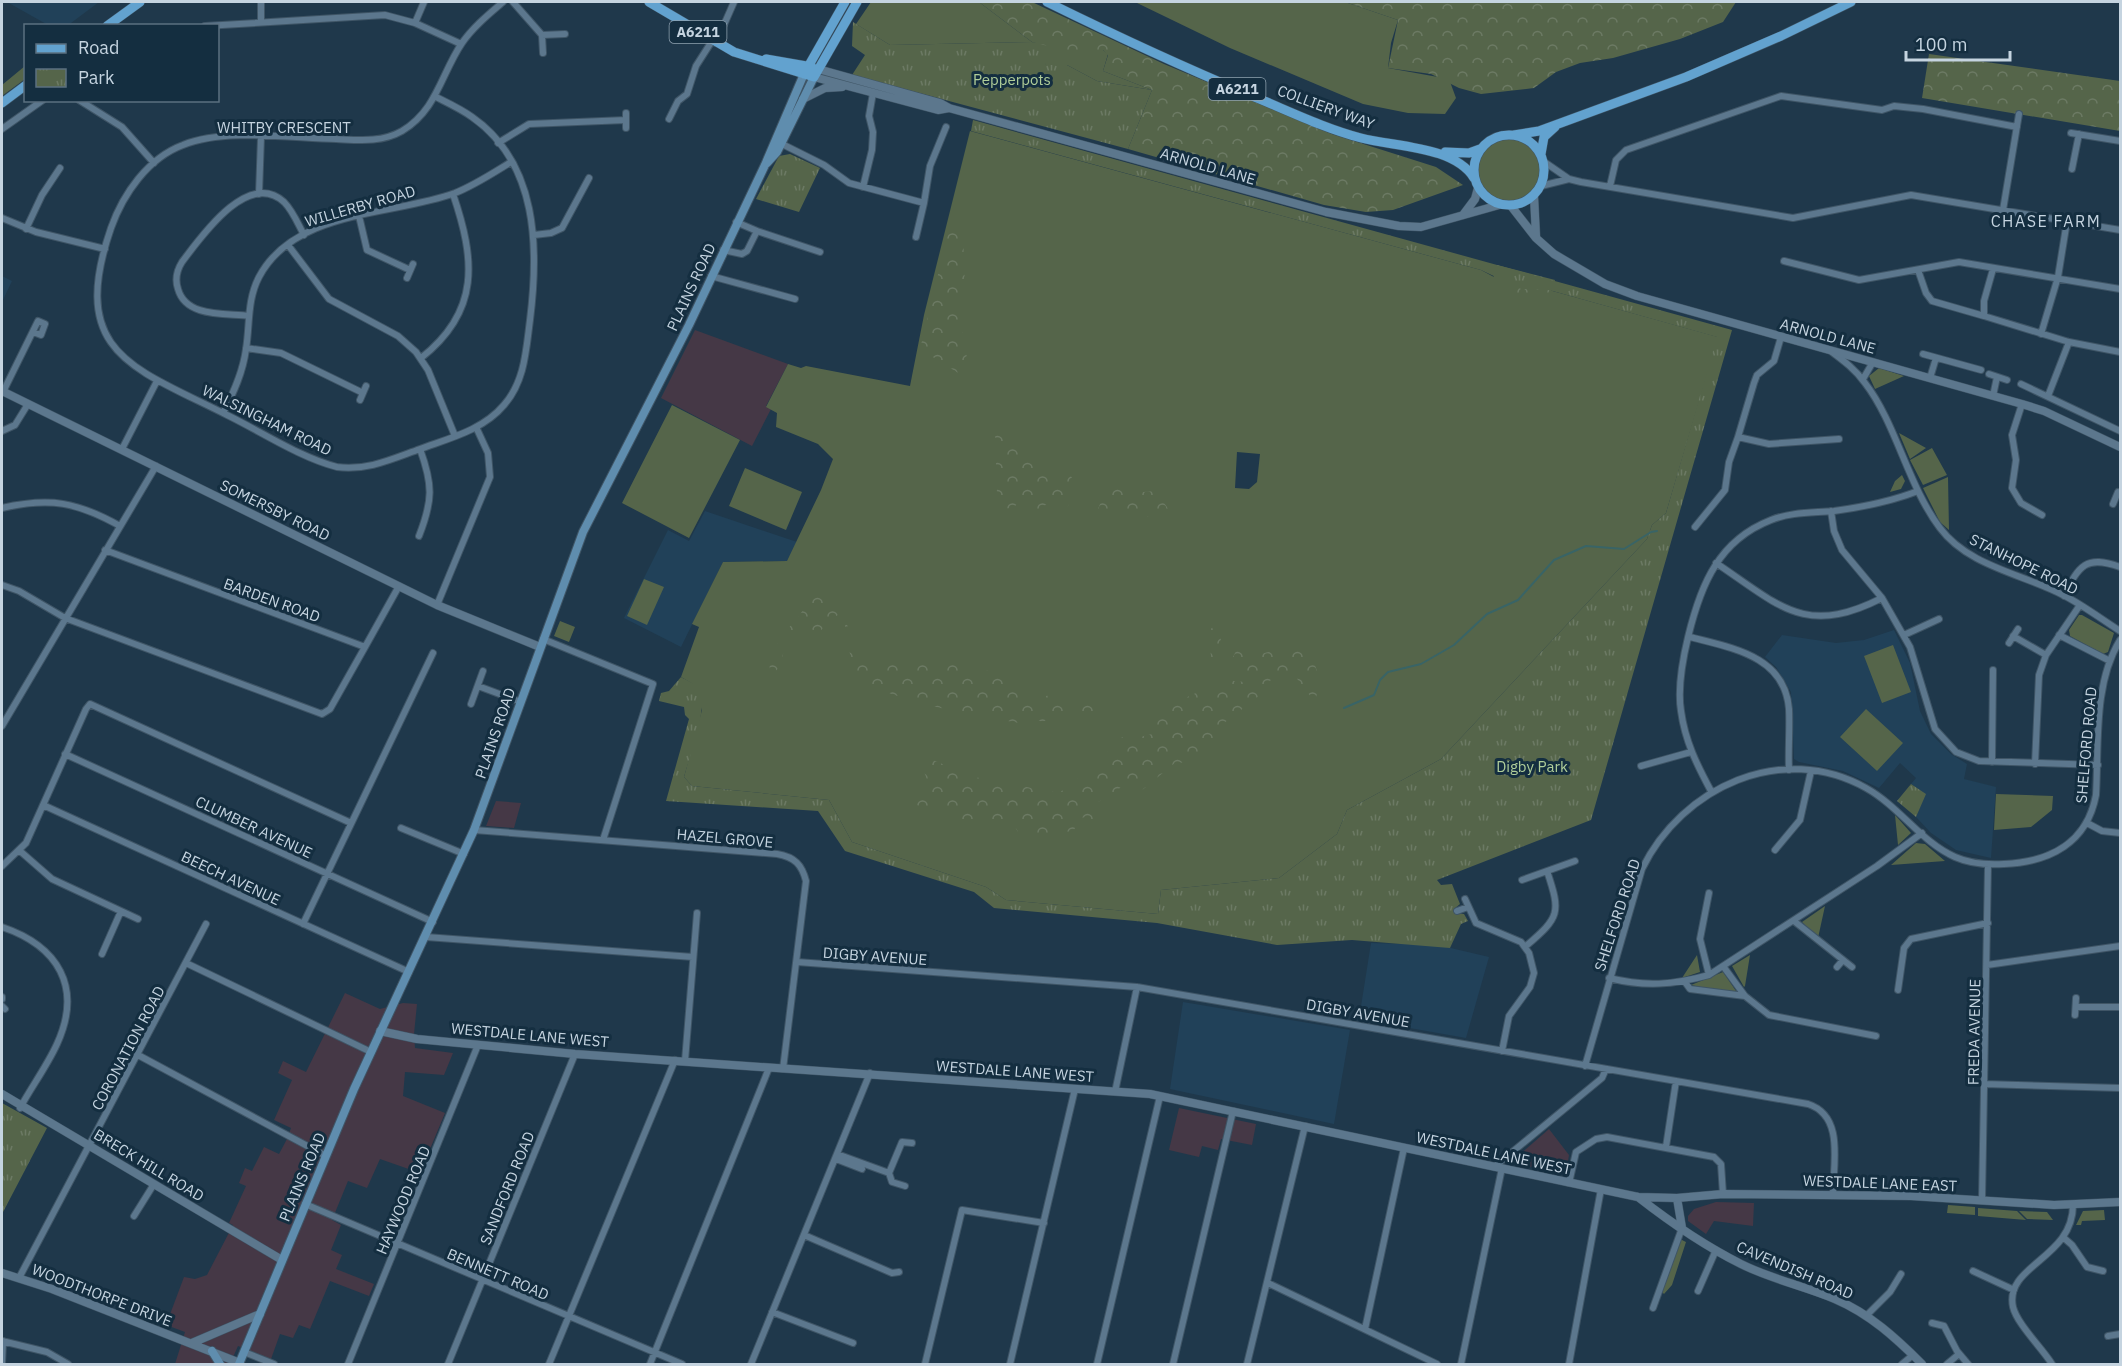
<svg xmlns="http://www.w3.org/2000/svg" width="2122" height="1366" viewBox="0 0 2122 1366" font-family="'IBM Plex Sans',sans-serif">
	<style>
		.commercial { fill: #453846 }
		.built { fill: #214159 }
		.grass { fill: #55654a; fill-rule: evenodd }
		.forest { fill: url(#forest-crowns) }
		.park { fill: url(#park-tufts) }
		.lines { fill: none; stroke-linecap: round; stroke-linejoin: round }
		.stream { stroke: #396466; stroke-width: 2 }
		.minor-casing { stroke: #3f5566; stroke-width: 8 }
		.tertiary-casing { stroke: #3f5566; stroke-width: 9 }
		.secondary-casing { stroke: #3f5566; stroke-width: 10 }
		.primary-casing { stroke: #3f5566; stroke-width: 10 }
		.minor { stroke: #5c778d; stroke-width: 6 }
		.tertiary { stroke: #5c778d; stroke-width: 8 }
		.secondary { stroke: #5f8dae; stroke-width: 8 }
		.primary { stroke: #62a2cf; stroke-width: 9 }
		.labels { text-anchor: middle; dominant-baseline: central; stroke-width: 6; stroke-linejoin: round; paint-order: stroke }
		.shield { fill: #142e40; stroke: #90a2b0; stroke-width: 1.5 }
		.shield-label { font-size: 14px; font-weight: bold; fill: #c5d4e0 }
		.park-label { font-size: 15px; fill: #b0ce99; stroke: #142e40 }
		.street-label { font-size: 15px; fill: #c5d4e0; stroke: #142e40 }
		.neighbourhood-label { font-size: 16px; letter-spacing: 1.5px; fill: #c5d4e0; stroke: #142e40 }
	</style>
	<defs>
		<pattern id="forest-crowns" width="20" height="18" patternUnits="userSpaceOnUse" patternTransform="scale(1.5)"><rect width="20" height="18" fill="#55654a"/><path d="M2 6a3 3 0 1 1 6 0M12 15a3 3 0 1 1 6 0" fill="none" stroke="#6c7a64"/></pattern>
		<pattern id="park-tufts" width="24" height="20" patternUnits="userSpaceOnUse" patternTransform="scale(1.5)"><rect width="24" height="20" fill="#55654a"/><path d="M3 7l-1-3M5 7V3M7 7l1-3M15 17l-1-3M17 17v-4M19 17l1-3" fill="none" stroke="#6c7a64"/></pattern>
	</defs>
	<rect width="100%" height="100%" fill="#1f384b"/>
	<!-- commercial -->
	<path class="commercial" d="M695 330 788 364 766 406 771 409 752 446 661 398Z
		M496 801 521 803 514 828 486 826Z
		M345 993 380 1009 403 1003 417 1004 414 1034 415 1048 453 1053 444 1075 405 1072 403 1096 445 1113 420 1173 380 1159 367 1188 348 1181 332 1220 341 1225 331 1250 342 1255 336 1269 374 1284 369 1296 330 1281 310 1329 299 1325 293 1338 280 1334 271 1359 238 1346 230 1364H175L185 1332 166 1325 184 1277 195 1279 207 1275 233 1225 229 1223 246 1186 239 1183 245 1168 252 1171 264 1147 279 1154 287 1139 291 1128 274 1120 292 1080 278 1073 283 1061 306 1072Z
		M1179 1108 1256 1124 1252 1145 1221 1139 1218 1150 1202 1146 1199 1157 1169 1150Z
		M1549 1129 1569 1155 1566 1173 1510 1163Z
		M1716 1202 1754 1203 1753 1226 1714 1221 1706 1234 1688 1221V1216L1694 1209Z"/>
	<!-- built -->
	<path class="built" d="M7 2H99L67 26 48 25Z
		M2 276 12 281 2 302Z
		M705 511 797 542 787 561 723 562 681 647 624 618 668 530 689 541Z
		M1894 630 1910 663 1920 711 1931 734 1951 754 1967 764 1964 779 1996 787 1991 858 1956 850 1931 833 1916 817 1925 794 1911 784 1916 778 1900 763 1879 788 1843 771 1799 762 1794 759 1791 692 1776 667 1765 657 1782 635 1836 643 1864 640Z
		M1371 943 1438 945 1489 957 1466 1038 1359 1019Z
		M1183 1002 1350 1030 1334 1124 1170 1089Z"/>
	<!-- grass -->
	<path class="grass" d="M871 2H979L1032 42 1103 50 1108 54 1103 71 1152 90 1097 81 1067 65H1046L1032 42 890 45 856 24Z
		M1135 2H1345L1398 20 1391 43 1388 68 1449 79 1456 98 1445 114 1408 113 1363 104 1230 48Z
		M25 66V79L2 96V85Z
		M970 131 1481 270 1507 284 1549 290 1718 337 1666 513 1652 525 1647 539 1441 759 1347 810 1337 834 1279 878 1161 890 1158 914 1006 900 986 887 852 842 829 800 692 786 684 777 702 710 693 684 681 677 699 627 692 624 723 562 787 561 821 490 833 459 818 444 776 427 777 413 766 407 788 364 801 368 806 366 910 386 924 315ZM1237 452 1260 454 1257 482 1249 489 1235 488Z
		M1478 170a31 31 0 1 1 62 0a31 31 0 1 1-62 0Z
		M1879 368 1904 376 1875 389 1869 376Z
		M672 405 740 440 689 538 622 503Z
		M1899 433 1926 448 1910 459Z
		M1932 448 1947 475 1923 485 1910 460Z
		M745 468 802 492 786 530 729 506Z
		M1902 475 1905 481 1901 489 1890 492 1895 481Z
		M1948 477 1949 530 1940 522 1923 488Z
		M644 579 664 587 647 625 627 616Z
		M2079 615H2082L2114 633 2108 652 2103 654 2070 636 2069 630Z
		M560 621 575 627 569 642 554 636Z
		M1893 645 1911 692 1882 703 1864 656Z
		M1866 709 1903 743 1877 771 1840 737Z
		M1996 794 2053 796 2052 810 2031 827 1994 830Z
		M1895 815 1911 833 1898 845Z
		M1916 843 1925 844 1945 861 1891 865Z
		M1825 906 1818 938 1802 922Z
		M1697 955 1700 972 1682 978Z
		M1750 955 1745 986 1744 987 1732 966Z
		M1723 972 1736 991 1733 994 1691 985Z
		M1948 1205 1975 1207V1215L1947 1213Z
		M1978 1208 2017 1211 2026 1220 1978 1216Z
		M2104 1210 2105 1220 2082 1221 2081 1225H2076L2083 1211Z
		M2019 1211 2047 1212 2053 1220 2027 1219Z
		M1680 1239 1686 1242 1672 1285 1664 1294 1662 1292Z"/>
	<!-- forest -->
	<path class="forest" d="M979 2H1032L1164 64 1332 134 1436 167 1463 185 1393 210 1366 212 1324 205 1128 149 1152 90 1103 71 1108 55 1103 50 1088 56 1032 42Z
		M1345 2H1736L1723 22 1680 39 1613 58 1580 63 1556 72 1534 88 1481 94 1459 88 1431 74 1388 68 1398 20Z
		M1929 54 2120 81V131L1922 98Z
		M954 209 963 233 965 289 959 319 967 353 963 376 920 349Z
		M1497 265 1555 280 1551 292 1515 302 1492 282Z
		M995 432H1002C1014 448 1023 454 1044 459L1055 475 1065 467 1074 481 1068 506 1053 511 1047 504 1038 510 1027 509 1024 502H1019L1013 508 991 510 990 501 997 493Z
		M1124 487 1131 493 1156 491 1171 513 1164 517 1158 514 1147 517 1143 511 1120 516 1098 509 1106 489Z
		M843 591 841 613 830 620 817 635 806 622 785 646 780 666 775 672 770 671 769 661 776 652 779 638 798 618 810 598 816 595Z
		M844 620 853 635 856 653C877 667 931 663 955 657 967 674 977 674 994 669L1002 673 1009 672 1035 703C1044 694 1053 694 1065 695L1070 717 1065 719 1056 713 1043 722 1037 720 1034 724H1025C969 714 904 705 854 677Z
		M1215 626 1219 629 1223 653 1217 660 1211 658 1209 630Z
		M1290 637 1304 640C1313 661 1326 680 1314 701L1295 676 1287 672 1273 676 1263 693 1215 730 1218 737 1200 755 1194 752 1184 763 1176 762 1141 791 1131 781 1095 804 1105 813 1108 822 1095 828 1083 817 1073 831 1021 837 1011 820 981 824 964 822 916 805C918 781 940 793 915 758L920 754 969 776 1059 793 1101 761 1104 753 1116 749 1122 737 1128 740 1164 731 1163 726 1143 728 1142 718 1224 680 1245 682 1251 675 1241 676 1226 664 1231 661 1237 649 1255 655 1292 647Z
		M1099 699 1104 705 1101 709 1084 714 1078 712 1081 704Z"/>
	<!-- park -->
	<path class="park" d="M853 22 890 45 1032 42 1044 52 1046 65H1067L1097 81 1152 90 1128 149 852 75 865 55 852 46Z
		M973 120 1732 330 1591 820 1437 880 1441 885 1452 884 1460 904 1454 909V913L1464 914 1468 921 1461 924 1450 948 1352 940 1277 945 1157 923 994 908 974 892 845 851 818 811 666 801 689 719 685 715 684 707 659 701 661 693 669 691 681 677C686 680 694 683 698 687 711 702 689 758 684 777L692 786 829 800 852 842 986 887 1006 900 1158 914 1161 890 1279 878 1337 834 1347 810 1441 759 1647 539 1652 525 1666 513 1717 337 1549 290 1521 289 1481 270 971 131Z
		M790 154 820 168 799 212 756 199 779 156Z
		M1911 784 1926 794 1916 817 1897 801Z
		M2 1103 47 1128 2 1214Z"/>
	<g class="lines">
		<!-- stream -->
		<path class="stream" d="M1344 708 1374 695 1380 680 1388 672 1421 664 1454 645 1487 614 1518 600 1554 560 1586 546 1624 549 1651 532 1657 531"/>
		<defs>
			<path id="minor" d="M261 2V22
				M513 2 542 35
				M415 23 424 2
				M205 26 385 15 415 23 461 44
				M716 43 734 2
				M543 53 542 35 565 34
				M436 97C448 103 461 109 472 117 538 163 539 248 530 320 526 350 525 381 504 405 483 430 450 438 420 449 392 459 367 471 337 467 299 457 262 432 227 415 132 367 68 353 111 228 123 194 148 158 183 145 225 128 290 138 336 139 358 140 381 143 402 131 437 110 441 74 462 43 473 27 489 14 503 2
				M79 100 122 127 154 163
				M626 113V128
				M669 119 678 101 687 94 696 66 712 41
				M2 129 43 100
				M2071 133 2120 141
				M778 142 824 165 849 183 924 203 916 237
				M498 143 529 124 626 120
				M1543 161 1569 179 1581 182 1793 218 1911 195 2120 230
				M2072 169 2079 134
				M1541 186 1569 179
				M1610 186 1616 160 1626 150 1781 96 1882 110 1894 106 1923 109 2017 127
				M863 187 872 150 873 132 869 116 873 93
				M259 194 261 137
				M924 203 930 166 946 127
				M2003 210 2019 114
				M359 216 367 250 410 270
				M2 218 36 232 105 249
				M736 222 757 231
				M26 229 42 195 60 168
				M534 235 551 233 562 228 589 178
				M288 245 329 299 398 336 416 352 428 370 455 436
				M723 250 742 254 747 251 757 231 820 252
				M1784 261 1859 280 1959 262 2120 289
				M1993 269 1984 301V316L2069 342 2120 352
				M1918 270 1926 293 1932 301 1984 316
				M711 276 795 299
				M407 278 413 264
				M249 316C226 313 186 318 178 289 175 280 177 270 182 262 201 237 248 169 284 202 293 211 298 224 304 235
				M2041 334 2058 277 2067 221
				M1781 337 1774 361 1757 375 1754 383 1738 437 1769 444 1839 439
				M246 348 281 353 363 393
				M1832 352C1844 361 1856 370 1865 383 1896 423 1908 486 1940 528 1968 566 2023 574 2063 595 2083 605 2101 619 2120 631
				M1923 354 1981 370
				M421 358C481 311 475 259 453 194
				M1989 374 2007 380
				M1930 378 1936 358
				M1863 379 1873 362
				M2021 384 2120 431
				M3 392 38 321 45 324 41 335 33 332
				M1993 396 1997 377
				M2048 396 2069 342
				M360 400 366 386
				M2022 404 2012 435 2016 460 2012 488 2021 503 2042 515
				M223 413C234 392 243 372 246 349 250 324 247 300 259 277 295 209 393 216 455 193 475 185 493 173 511 162
				M2 431 15 425 28 404
				M122 449 157 381
				M2113 504 2118 492
				M2 508C50 497 77 502 120 526
				M1831 511 1834 531 1842 550 1882 598 1910 647 1935 729 1956 752 1979 761 2098 765
				M1695 527 1725 490 1729 462 1738 437
				M419 536C433 500 433 485 420 449
				M105 550 365 647 399 586
				M1716 563C1780 606 1805 637 1882 598
				M2 585 19 591 65 618 322 714 330 709 365 647
				M2064 596C2079 565 2086 555 2120 567
				M437 605 490 477 488 453 476 427
				M1904 635 1939 619
				M2059 635 2110 661
				M2013 636 2046 655
				M1690 637C1732 648 1785 656 1789 709 1790 729 1788 750 1789 770
				M543 639 653 684 603 840
				M2009 643 2018 629
				M478 686 521 702
				M471 704 483 671
				M2 726 156 466
				M65 754 433 922
				M1992 762 1993 670
				M2035 764 2039 675 2046 655 2080 605
				M1641 766 1691 752
				M1711 791C1697 765 1685 741 1681 711 1675 674 1695 597 1715 566 1728 545 1748 529 1771 520 1791 512 1812 513 1834 511 1863 507 1890 502 1918 491
				M43 805 409 972
				M2087 823 2102 831 2120 833
				M401 828 464 854
				M474 830 777 854C795 857 802 865 806 881L783 1069
				M1775 850 1800 820 1811 771
				M20 851 52 879 138 919
				M2 866 26 843 86 709 90 704 351 823
				M1522 880 1575 861
				M1465 899 1476 923 1521 942 1529 953 1534 973 1530 987 1509 1016 1502 1051
				M1457 911 1468 907
				M1794 921 1852 967
				M303 924 433 653
				M2 927C58 946 83 987 57 1044 47 1066 32 1086 20 1108
				M426 937 693 957
				M1526 946C1560 917 1561 913 1547 871
				M102 954 121 911
				M797 962 1137 987 1808 1104C1845 1116 1833 1164 1833 1195
				M186 963 371 1052
				M1987 965 2120 946
				M1723 966 1745 996 1769 1015 1876 1036
				M1837 967 1843 960
				M1709 975 1700 939 1709 893
				M1609 978C1645 987 1673 985 1709 975L1877 866 1922 833
				M1685 982 1690 989 1745 996
				M1898 990 1904 948 1911 939 1988 923
				M2 999V997
				M2 1006 5 1009
				M2076 1007H2120
				M2075 1015 2076 998
				M138 1055 326 1156
				M685 1061 697 913
				M1585 1066 1642 869C1682 787 1782 741 1866 788 1900 807 1921 842 1955 857 1971 864 1988 865 2004 864 2050 862 2087 843 2096 795 2099 745 2093 684 2120 640
				M1984 1084 2120 1088
				M1115 1092 1137 987
				M1666 1147 1676 1081
				M837 1154 889 1173
				M836 1159 862 1169
				M1494 1167 1602 1078 1606 1069
				M1569 1183 1576 1152 1596 1139 1607 1137 1714 1157 1721 1164 1723 1194
				M905 1186 892 1182 889 1173 902 1142 912 1143
				M1982 1200 1988 865
				M305 1204 682 1364
				M134 1216 154 1184
				M804 1235 892 1273 899 1272
				M2064 1238 2072 1245 2087 1267 2103 1271
				M1973 1271 2014 1290
				M19 1278 206 924
				M1268 1283 1437 1364
				M1698 1291 1716 1250
				M1653 1308 1682 1228
				M772 1312 853 1343
				M1866 1316 1890 1292 1901 1274
				M1932 1323 1944 1326 1957 1351 1968 1364
				M1365 1329 1404 1148
				M2108 1336 2120 1334
				M2 1341 47 1352 68 1364
				M244 1352 274 1364
				M2 1364 3 1341
				M348 1364 478 1045
				M448 1364 575 1054
				M549 1364 675 1060
				M650 1364 769 1068
				M751 1364 870 1073
				M925 1364 962 1210 1044 1223
				M1010 1364 1075 1089
				M1097 1364 1160 1096
				M1173 1364 1233 1111
				M1247 1364 1305 1126
				M1461 1364 1502 1168
				M1569 1364 1601 1189
				M1902 1364 1913 1355
				M1947 1364 1959 1354
				M2052 1364C2042 1348 2017 1324 2013 1307 2004 1265 2073 1259 2073 1205"/>
			<path id="tertiary" d="M818 69 940 103 949 108 1326 212 1399 226 1421 227 1499 205
				M814 77 938 110 949 108
				M803 99 825 88 842 87
				M1534 196 1536 236
				M1511 206 1536 238 1554 254 1605 284 1637 296 2022 404 2044 411 2120 447
				M1463 215 1475 199 1478 188
				M2 391 437 605 540 647
				M380 1031 417 1039 575 1054 1150 1094 1638 1197 1677 1198 1723 1194 1911 1196 2054 1205 2120 1202
				M2 1094 282 1260
				M1638 1197C1670 1222 1705 1246 1741 1264 1771 1279 1804 1286 1835 1299 1870 1314 1896 1338 1922 1364
				M1677 1198 1682 1228
				M2 1273 52 1289 240 1363
				M192 1343 260 1314"/>
			<path id="secondary" d="M767 163 777 152 814 77
				M212 1351 220 1364
				M239 1364 354 1089 474 830 583 532 689 325 765 165 804 74"/>
			<path id="primary" d="M649 2 734 52 814 77 857 2
				M1047 2C1114 35 1181 66 1250 95 1287 110 1323 128 1361 138 1396 147 1454 146 1474 178
				M107 26 140 2
				M766 59 812 67
				M804 74 845 2
				M2 103 26 85
				M1474 170a35 35 0 1 1 70 0a35 35 0 1 1-70 0Z
				M1514 135 1539 131 1686 77 1781 36 1851 2
				M1445 152 1469 153 1480 149
				M1541 154 1544 137 1555 127"/>
		</defs>
		<!-- minor casing -->
		<use href="#minor" class="minor-casing"/>
		<!-- tertiary casing -->
		<use href="#tertiary" class="tertiary-casing"/>
		<!-- secondary casing -->
		<use href="#secondary" class="secondary-casing"/>
		<!-- primary casing -->
		<use href="#primary" class="primary-casing"/>
		<!-- minor -->
		<use href="#minor" class="minor"/>
		<!-- tertiary -->
		<use href="#tertiary" class="tertiary"/>
		<!-- secondary -->
		<use href="#secondary" class="secondary"/>
		<!-- primary -->
		<use href="#primary" class="primary"/>
	</g>
	<g class="labels">
		<!-- shield labels -->
		<g class="shield">
			<rect x="669.5" y="21" width="57" height="22" rx="4.5"/>
			<rect x="1208.5" y="78" width="57" height="22" rx="4.5"/>
		</g>
		<g class="shield-label">
			<text x="698" y="32">A6211</text>
			<text x="1237" y="89">A6211</text>
		</g>
		<!-- park labels -->
		<g class="park-label">
			<text x="1012" y="79">Pepperpots</text>
			<text x="1532" y="766">Digby Park</text>
		</g>
		<!-- street labels -->
		<g class="street-label">
			<text transform="translate(1326 107) rotate(20)">COLLIERY WAY</text>
			<text x="284" y="127">WHITBY CRESCENT</text>
			<text transform="translate(1208 166) rotate(16)">ARNOLD LANE</text>
			<text transform="translate(360 206) rotate(-16)">WILLERBY ROAD</text>
			<text transform="translate(691 287) rotate(-65)">PLAINS ROAD</text>
			<text transform="translate(1828 336) rotate(15)">ARNOLD LANE</text>
			<text transform="translate(267 420) rotate(26)">WALSINGHAM ROAD</text>
			<text transform="translate(275 510) rotate(26)">SOMERSBY ROAD</text>
			<text transform="translate(2024 564) rotate(26)">STANHOPE ROAD</text>
			<text transform="translate(272 600) rotate(20)">BARDEN ROAD</text>
			<text transform="translate(495 733) rotate(-71)">PLAINS ROAD</text>
			<text transform="translate(2086 745) rotate(-85)">SHELFORD ROAD</text>
			<text transform="translate(254 827) rotate(25)">CLUMBER AVENUE</text>
			<text transform="translate(725 838) rotate(5)">HAZEL GROVE</text>
			<text transform="translate(231 878) rotate(25)">BEECH AVENUE</text>
			<text transform="translate(1617 915) rotate(-72)">SHELFORD ROAD</text>
			<text transform="translate(875 956) rotate(4)">DIGBY AVENUE</text>
			<text transform="translate(1358 1013) rotate(10)">DIGBY AVENUE</text>
			<text transform="translate(1974 1032) rotate(-89)">FREDA AVENUE</text>
			<text transform="translate(530 1035) rotate(5)">WESTDALE LANE WEST</text>
			<text transform="translate(128 1048) rotate(-62)">CORONATION ROAD</text>
			<text transform="translate(1015 1071) rotate(4)">WESTDALE LANE WEST</text>
			<text transform="translate(1494 1153) rotate(12)">WESTDALE LANE WEST</text>
			<text transform="translate(149 1165) rotate(31)">BRECK HILL ROAD</text>
			<text transform="translate(302 1177) rotate(-67)">PLAINS ROAD</text>
			<text transform="translate(1880 1183) rotate(2)">WESTDALE LANE EAST</text>
			<text transform="translate(507 1188) rotate(-68)">SANDFORD ROAD</text>
			<text transform="translate(403 1200) rotate(-67)">HAYWOOD ROAD</text>
			<text transform="translate(1795 1270) rotate(23)">CAVENDISH ROAD</text>
			<text transform="translate(498 1274) rotate(23)">BENNETT ROAD</text>
			<text transform="translate(102 1295) rotate(21)">WOODTHORPE DRIVE</text>
		</g>
		<!-- neighbourhood labels -->
		<g class="neighbourhood-label">
			<text x="2046" y="221">CHASE FARM</text>
		</g>
	</g>
	<!-- border -->
	<rect width="2122" height="1366" fill="none" stroke="#c5d4e0" stroke-width="6"/>
	<!-- legend -->
	<rect x="24" y="24" width="195" height="78" fill="#142e40" stroke="#5b7080" stroke-width="1.5"/>
	<rect x="36" y="44" width="30" height="9" fill="#62a2cf" stroke="#5b7080" stroke-width="1.5"/>
	<text x="78" y="54" font-size="18" fill="#c5d4e0">Road</text>
	<rect x="36" y="69" width="30" height="18" fill="url(#park-tufts)" stroke="#5b7080" stroke-width="1.5"/>
	<text x="78" y="84" font-size="18" fill="#c5d4e0">Park</text>
	<!-- scale -->
	<path d="M1906 51v9h104v-9" fill="none" stroke="#c5d4e0" stroke-width="3"/>
	<text x="1915" y="51" font-size="18" fill="#c5d4e0" stroke="#142e40" stroke-width="4.5" paint-order="stroke">100 m</text>
</svg>
